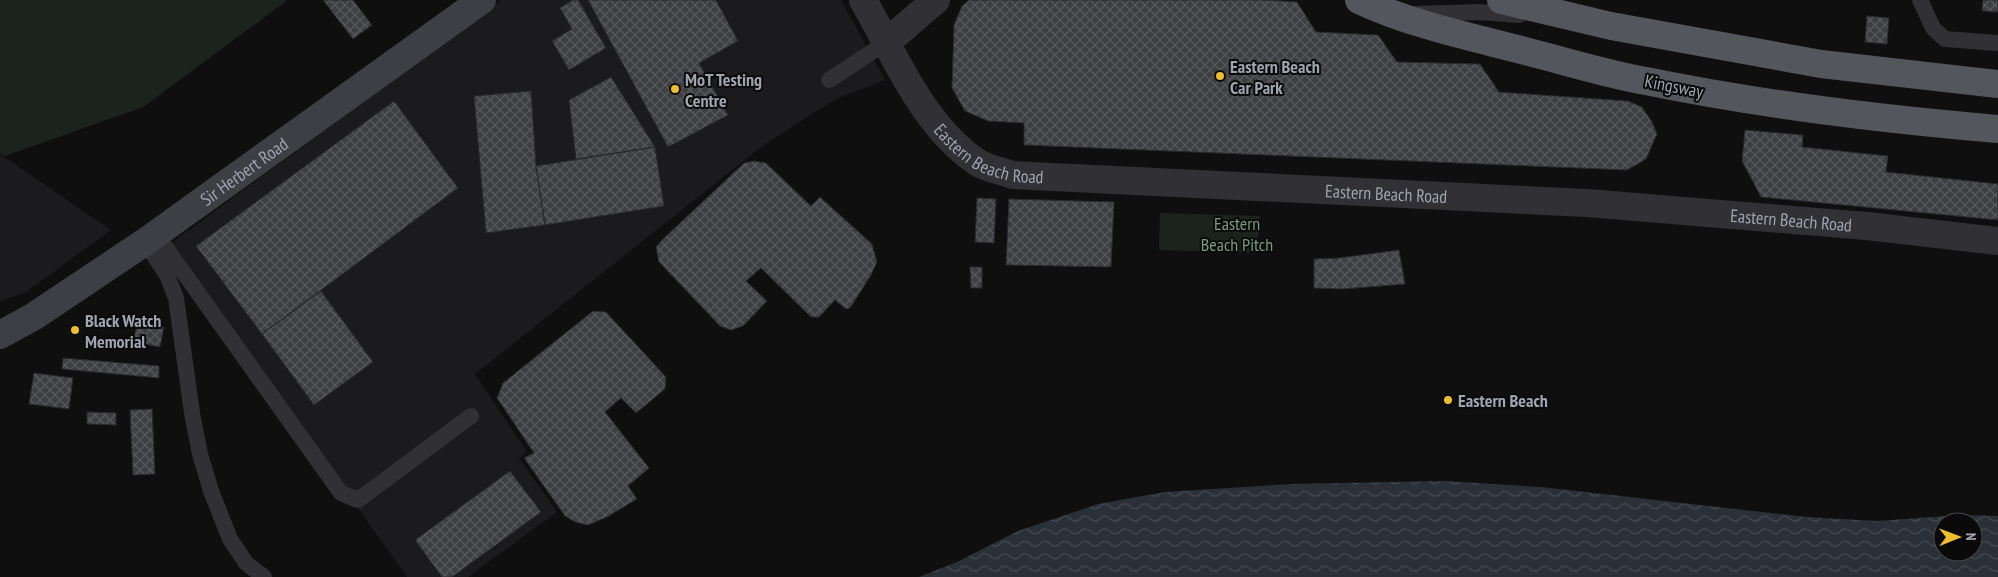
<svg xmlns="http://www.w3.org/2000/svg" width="1998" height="577" viewBox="0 0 1998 577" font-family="'PT Sans Narrow',sans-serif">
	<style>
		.built { fill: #1b1b1d }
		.green { fill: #1c231d }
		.water { fill: url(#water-waves); fill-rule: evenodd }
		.building { fill: url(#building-cross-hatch); stroke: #29292c }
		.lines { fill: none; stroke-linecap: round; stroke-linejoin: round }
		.service { stroke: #303035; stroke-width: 16 }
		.minor { stroke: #303035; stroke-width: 28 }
		.secondary { stroke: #3e3f45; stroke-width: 28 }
		.trunk { stroke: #54565d; stroke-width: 28 }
		.poi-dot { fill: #efbd28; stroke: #0a0a0b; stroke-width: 2 }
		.labels { text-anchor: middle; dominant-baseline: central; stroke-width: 4; stroke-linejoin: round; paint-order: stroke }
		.poi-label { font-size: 18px; font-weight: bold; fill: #a0a4b1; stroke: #0a0a0b; text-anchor: start }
		.street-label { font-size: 18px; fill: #a0a4b1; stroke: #0a0a0b }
		.park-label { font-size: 18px; fill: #779c7c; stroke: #0a0a0b }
	</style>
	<defs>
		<pattern id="water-waves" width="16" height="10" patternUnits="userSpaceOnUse" patternTransform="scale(1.25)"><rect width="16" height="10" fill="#293038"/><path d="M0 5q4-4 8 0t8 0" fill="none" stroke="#454b52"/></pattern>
		<pattern id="building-cross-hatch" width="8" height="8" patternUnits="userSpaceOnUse" patternTransform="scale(1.25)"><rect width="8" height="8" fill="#3e3f43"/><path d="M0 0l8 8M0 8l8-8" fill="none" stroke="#57585c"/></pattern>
	</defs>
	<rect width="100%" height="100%" fill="#0f0f10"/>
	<!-- built -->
	<path class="built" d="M502 0H841L885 80 836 99 765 144 475 374 527 452 519 458 557 512 468 577H407L170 244Z
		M0 154 111 230 26 292 0 301Z"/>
	<!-- green -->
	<path class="green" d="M0 0H288L143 107 5 156 0 153Z
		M1160 213 1260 216 1257 253 1159 250Z"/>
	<!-- water -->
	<path class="water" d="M1444 481 1541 487 1806 517 1877 521 1961 515 1998 516V577H919L957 562 1018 531 1098 504 1165 492 1291 484ZM1943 522H1973V552H1943Z"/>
	<!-- building -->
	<path class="building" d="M323 0H353L372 25 353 39Z
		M573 0H578L606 48 569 70 552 41 572 29 560 8Z
		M588 0H716L738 41 699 63 728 115 668 147Z
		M969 0H1265L1297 2 1316 32 1378 35 1397 62 1480 64 1499 92 1628 101 1642 107 1652 122 1657 134 1646 159 1627 170 1024 145V123L988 121 965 111 952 88 954 25 962 6Z
		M1983 0H1998V12L1982 11Z
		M1867 16 1889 18 1887 44 1865 42Z
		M611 77 655 147 576 159 569 100Z
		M531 91 536 166 545 225 486 233 474 96Z
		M394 101 458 188 262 334 196 246Z
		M1745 130 1803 135 1802 147 1888 156 1886 172 1998 184V220L1761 197 1742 161Z
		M655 147 664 206 545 225 536 166Z
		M754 161 766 163 811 206 820 197 872 244 877 262 871 275 850 308 846 309 835 300 819 317H811L761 268 746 281 767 301 743 326 731 330 720 326 659 262 656 247 663 239 744 163Z
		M977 198 996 199 994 243 975 242Z
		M1009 199 1114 202 1111 267 1006 265Z
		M1399 250 1405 284 1343 289 1314 288V259L1339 258Z
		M970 267H982V288H971Z
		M321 291 373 362 314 405 262 334Z
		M593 311 606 312 666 377 665 389 636 413 621 398 605 412 649 468 628 486 637 499 607 517 588 525 575 522 565 516 524 458 534 453 497 398 503 383Z
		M138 321 164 327 160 347 133 342Z
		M63 358 159 366V378L62 369Z
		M34 373 73 378 69 409 29 404Z
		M152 409 155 474 133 475 130 410Z
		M87 412 116 413V425L87 424Z
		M510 471 541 512 452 577H442L415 540Z"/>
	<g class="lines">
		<!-- service -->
		<path class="service" d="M1920 0 1933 28 1945 39 1998 43
			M1413 14 1479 12 1519 15
			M829 80 887 42
			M156 234 341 493 358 500 471 416
			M145 242 167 275 176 298 192 413 200 454 211 491 230 539 246 563 264 577"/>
		<!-- minor -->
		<g class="minor">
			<path id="s1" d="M863 0C894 54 923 126 977 162 987 169 1002 171 1013 175L1587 203 1867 226 1998 241"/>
			<path d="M887 42 936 0"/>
		</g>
		<!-- secondary -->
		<path class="secondary" id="s2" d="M0 335 33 317 145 242 482 0"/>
		<!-- trunk -->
		<path class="trunk" d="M1359 0C1412 25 1472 37 1529 52 1568 62 1607 74 1646 81 1763 105 1880 119 1998 129
			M1501 0 1611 26 1821 64 1998 84"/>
	</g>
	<!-- markers -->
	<g class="poi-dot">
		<circle cx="1220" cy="76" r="5"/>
		<circle cx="675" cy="89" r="5"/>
		<circle cx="75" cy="330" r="5"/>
		<circle cx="1448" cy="400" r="5"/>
	</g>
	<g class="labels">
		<!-- poi labels -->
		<g class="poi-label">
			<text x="1230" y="66">Eastern Beach<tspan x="1230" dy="21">Car Park</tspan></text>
			<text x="685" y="79">MoT Testing<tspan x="685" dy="21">Centre</tspan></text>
			<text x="85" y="320">Black Watch<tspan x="85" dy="21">Memorial</tspan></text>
			<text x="1458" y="400">Eastern Beach</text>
		</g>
		<!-- street labels -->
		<g class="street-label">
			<text transform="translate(1674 86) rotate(11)">Kingsway</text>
			<text stroke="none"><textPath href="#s1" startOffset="208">Eastern Beach Road</textPath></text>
			<text stroke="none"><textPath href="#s2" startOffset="294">Sir Herbert Road</textPath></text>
			<text stroke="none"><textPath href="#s1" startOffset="612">Eastern Beach Road</textPath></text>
			<text stroke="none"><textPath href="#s1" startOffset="1018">Eastern Beach Road</textPath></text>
		</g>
		<!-- park labels -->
		<g class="park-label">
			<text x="1237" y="223">Eastern<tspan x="1237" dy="21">Beach Pitch</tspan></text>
		</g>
	</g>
	<!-- north arrow -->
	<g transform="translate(1958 537) rotate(89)"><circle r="24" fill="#0a0a0b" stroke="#46484d"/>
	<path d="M0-4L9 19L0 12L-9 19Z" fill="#efbd28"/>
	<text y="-8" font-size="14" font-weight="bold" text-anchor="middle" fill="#a0a4b1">N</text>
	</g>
</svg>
